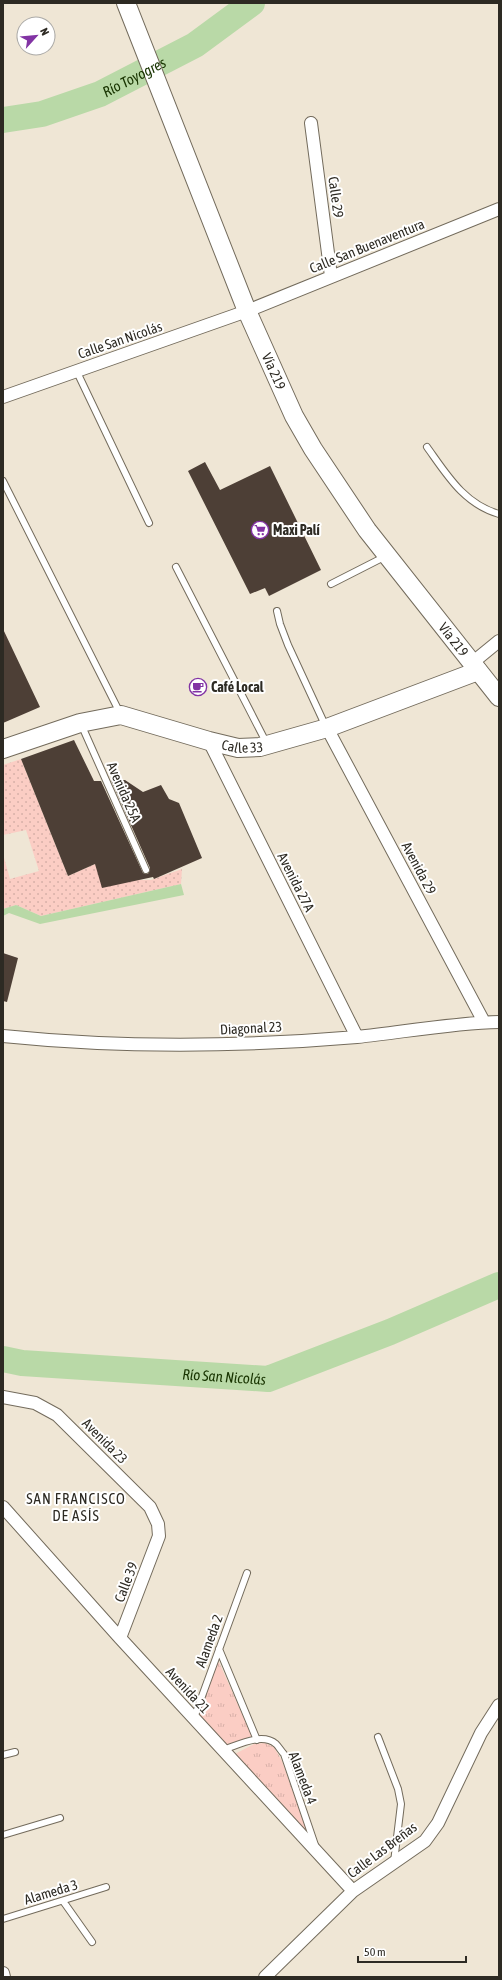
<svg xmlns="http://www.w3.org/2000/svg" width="502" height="1980" viewBox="0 0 502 1980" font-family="'Asap Condensed',sans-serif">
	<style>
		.grass { fill: url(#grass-dots) }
		.park { fill: url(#park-tufts) }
		.water { fill: #b9d9a7 }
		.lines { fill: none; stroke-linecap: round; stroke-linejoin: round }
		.river { stroke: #b9d9a7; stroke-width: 26 }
		.building { fill: #4d3f36 }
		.lane-casing { stroke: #736b5c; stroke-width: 8 }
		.street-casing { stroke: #736b5c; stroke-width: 14 }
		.secondary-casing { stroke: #736b5c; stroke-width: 20 }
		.lane { stroke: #fff; stroke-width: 6 }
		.street { stroke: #fff; stroke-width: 12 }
		.secondary { stroke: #fff; stroke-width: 18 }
		.labels { text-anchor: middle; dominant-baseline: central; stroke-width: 4; stroke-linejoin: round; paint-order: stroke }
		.street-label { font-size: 14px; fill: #2d2a23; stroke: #fff }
		.poi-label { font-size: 14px; font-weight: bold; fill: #2d2a23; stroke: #fff; text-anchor: start }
		.water-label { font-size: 15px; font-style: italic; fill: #183400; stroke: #fff }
		.neighbourhood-label { font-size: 15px; letter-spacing: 1px; fill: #2d2a23; stroke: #fff }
	</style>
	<defs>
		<pattern id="grass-dots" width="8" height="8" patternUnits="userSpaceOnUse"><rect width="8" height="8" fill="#fbcdc4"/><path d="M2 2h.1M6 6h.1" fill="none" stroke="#d7b0a8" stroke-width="1.8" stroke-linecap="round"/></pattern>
		<pattern id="park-tufts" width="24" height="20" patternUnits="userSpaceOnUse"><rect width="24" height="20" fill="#fbcdc4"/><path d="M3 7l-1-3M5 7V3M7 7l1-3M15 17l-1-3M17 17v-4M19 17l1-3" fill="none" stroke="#d7b0a8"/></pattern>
	</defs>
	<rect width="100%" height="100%" fill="#efe6d5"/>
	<!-- grass -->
	<path class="grass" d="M21 759 68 876 95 864 135 880H151L182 869 181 884 41 916 16 905 3 909V854L10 879 39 871 26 830 3 835V765Z"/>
	<!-- park -->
	<path class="park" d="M218 1660 252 1736 225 1746 198 1716Z
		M265 1743 274 1747 282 1761 309 1837 233 1755 254 1744Z"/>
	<!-- water -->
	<path class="water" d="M181 884 184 895 40 924 9 913 3 916V909L16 905 41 916Z"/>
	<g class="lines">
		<!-- river -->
		<g class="river">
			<path id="s1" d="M3 120 42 114 100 94 195 45 252 3"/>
			<path id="s2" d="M3 1359 22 1363 268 1379 390 1332 499 1285"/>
		</g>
	</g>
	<!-- building -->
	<path class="building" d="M205 462 220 490 270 466 321 570 269 596 265 588 250 594 188 471Z
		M3 629 40 707 3 723Z
		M74 740 94 781H101L143 873 148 874 150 868 111 780H125L143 792 161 785 169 799 179 803 202 858 154 879 153 877 102 888 95 864 68 876 21 759Z
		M3 953 18 958 7 1002 3 1001Z"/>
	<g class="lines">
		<defs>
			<path id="lane" d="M77 372 149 523
				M427 447C447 475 464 504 499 514
				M3 481 120 713
				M176 567 267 744
				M331 584 386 556
				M277 611 280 624 288 645 326 727
				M81 724 146 870
				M219 1649 257 1740
				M194 1718 247 1573
				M378 1737 398 1789 401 1804 394 1862
				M223 1750C238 1745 262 1732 276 1744 279 1747 281 1751 284 1754L315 1845
				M3 1755 15 1752
				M3 1835 60 1818
				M63 1901 92 1942
				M3 1919 106 1887"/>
			<path id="street" d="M311 123 331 276
				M3 397 247 311 499 209
				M472 663 499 641
				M327 728 484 1022
				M209 741 357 1037
				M3 1036C121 1048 239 1047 357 1037 404 1032 452 1023 499 1022
				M3 1397 35 1403 57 1415 150 1507 158 1524 159 1536 120 1638
				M3 1507 120 1638 353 1891
				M3 1973 4 1977
				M265 1977 353 1891 425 1841 438 1823 481 1733 499 1705"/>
			<g id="secondary">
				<path id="s3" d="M126 3 247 311 294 416 313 449 367 530 499 697"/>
				<path id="s4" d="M3 749 80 723 121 715 209 741 238 748 260 747 327 728 478 671"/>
			</g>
		</defs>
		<!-- lane casing -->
		<use href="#lane" class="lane-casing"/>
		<!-- street casing -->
		<use href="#street" class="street-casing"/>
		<!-- secondary casing -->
		<use href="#secondary" class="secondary-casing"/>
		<!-- lane -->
		<use href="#lane" class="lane"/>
		<!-- street -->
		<use href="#street" class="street"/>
		<!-- secondary -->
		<use href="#secondary" class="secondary"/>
	</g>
	<!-- icons -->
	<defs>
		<symbol id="supermarket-ring" viewBox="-11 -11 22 22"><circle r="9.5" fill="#fff" stroke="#8233a4" stroke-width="1.5"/><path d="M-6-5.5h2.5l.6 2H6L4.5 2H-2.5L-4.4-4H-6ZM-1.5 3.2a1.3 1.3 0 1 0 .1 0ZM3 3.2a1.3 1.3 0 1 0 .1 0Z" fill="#8233a4"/></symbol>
		<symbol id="cafe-ring" viewBox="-11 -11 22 22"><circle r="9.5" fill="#fff" stroke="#8233a4" stroke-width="1.5"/><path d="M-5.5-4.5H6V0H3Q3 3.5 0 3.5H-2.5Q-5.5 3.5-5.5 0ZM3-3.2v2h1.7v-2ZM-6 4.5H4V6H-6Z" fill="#8233a4"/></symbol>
	</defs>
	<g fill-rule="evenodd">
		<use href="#supermarket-ring" x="250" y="520" width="20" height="20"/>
		<use href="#cafe-ring" x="188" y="677" width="20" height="20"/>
	</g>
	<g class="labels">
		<!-- street labels -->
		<g class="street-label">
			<text transform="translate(336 197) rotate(82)">Calle 29</text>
			<text transform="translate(367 246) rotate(-22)">Calle San Buenaventura</text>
			<text transform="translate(120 340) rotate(-19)">Calle San Nicolás</text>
			<text stroke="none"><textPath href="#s3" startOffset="397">Vía 219</textPath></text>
			<text stroke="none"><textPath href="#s3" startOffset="721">Vía 219</textPath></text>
			<text stroke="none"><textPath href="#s4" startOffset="249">Calle 33</textPath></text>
			<text transform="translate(124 792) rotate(66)">Avenida 25A</text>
			<text transform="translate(419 868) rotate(62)">Avenida 29</text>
			<text transform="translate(296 882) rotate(63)">Avenida 27A</text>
			<text transform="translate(251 1028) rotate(-3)">Diagonal 23</text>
			<text transform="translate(105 1441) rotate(45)">Avenida 23</text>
			<text transform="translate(126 1582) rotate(-69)">Calle 39</text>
			<text transform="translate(209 1641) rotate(-70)">Alameda 2</text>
			<text transform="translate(188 1690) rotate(47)">Avenida 21</text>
			<text transform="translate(303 1778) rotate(69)">Alameda 4</text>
			<text transform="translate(382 1850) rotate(-37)">Calle Las Breñas</text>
			<text transform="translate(51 1892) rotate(-17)">Alameda 3</text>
		</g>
		<!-- poi labels -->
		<g class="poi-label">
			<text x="273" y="530">Maxi Palí</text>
			<text x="211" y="687">Café Local</text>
		</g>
		<!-- water labels -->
		<g class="water-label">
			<text stroke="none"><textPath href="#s1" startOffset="139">Río Toyogres</textPath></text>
			<text stroke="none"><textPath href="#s2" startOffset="222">Río San Nicolás</textPath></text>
		</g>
		<!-- neighbourhood labels -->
		<g class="neighbourhood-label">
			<text x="76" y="1498">SAN FRANCISCO<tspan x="76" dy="17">DE ASÍS</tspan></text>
		</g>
	</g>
	<!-- border -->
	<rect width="502" height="1980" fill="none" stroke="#2d2a23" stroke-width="8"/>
	<!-- north arrow -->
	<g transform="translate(36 36) rotate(63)"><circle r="19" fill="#ffffff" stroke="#abaaa7"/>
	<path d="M0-3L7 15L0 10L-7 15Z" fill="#8233a4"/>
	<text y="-6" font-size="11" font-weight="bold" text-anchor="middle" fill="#2d2a23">N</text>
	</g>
	<!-- scale -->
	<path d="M358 1956v6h108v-6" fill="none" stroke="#2d2a23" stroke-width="2"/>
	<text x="364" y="1956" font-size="12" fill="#2d2a23" stroke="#ffffff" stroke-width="3" paint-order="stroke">50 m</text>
</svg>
